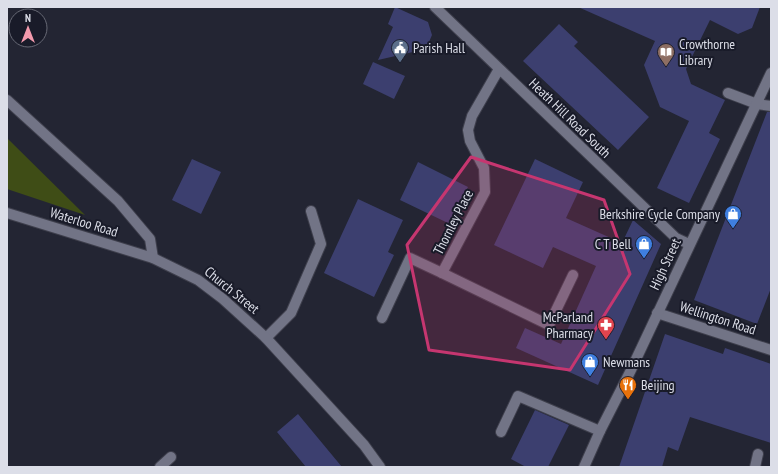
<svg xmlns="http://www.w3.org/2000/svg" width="778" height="474" viewBox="0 0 778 474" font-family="'PT Sans Narrow',sans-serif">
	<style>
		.green { fill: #3f4d16 }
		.building { fill: #3c3f6f }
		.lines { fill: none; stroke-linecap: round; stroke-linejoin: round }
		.service-casing { stroke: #3e3f4c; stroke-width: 12 }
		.minor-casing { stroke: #3e3f4c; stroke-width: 12 }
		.tertiary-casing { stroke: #3e3f4c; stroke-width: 12 }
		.service { stroke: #727486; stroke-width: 10 }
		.minor { stroke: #727486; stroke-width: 10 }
		.tertiary { stroke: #727486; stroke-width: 10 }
		.marked { fill: #c63670; fill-opacity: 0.2; stroke: #c63670; stroke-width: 3; stroke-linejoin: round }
		.labels { text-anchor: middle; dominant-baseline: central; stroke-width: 4; stroke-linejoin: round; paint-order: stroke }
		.poi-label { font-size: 14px; fill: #dcdee8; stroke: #191b29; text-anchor: start }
		.street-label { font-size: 14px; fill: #dcdee8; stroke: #191b29 }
	</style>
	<rect width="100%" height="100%" fill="#232533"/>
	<!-- green -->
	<path class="green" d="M7 138 85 215 7 189Z"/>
	<!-- building -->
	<path class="building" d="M395 7 428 22 432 35 426 49 378 60 393 27 388 24Z
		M578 7H760L752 28 738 34 710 20 686 69 691 84 725 100 709 133 720 139 689 203 657 188 689 121 660 107 644 65 655 41Z
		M559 24 578 42 574 46 649 117 618 150 523 61Z
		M373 62 405 76 394 99 363 84Z
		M767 112H771V288L757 324 694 300Z
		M192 159 221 172 201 214 172 200Z
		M535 159 583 182 566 218 622 243 633 220 661 244 598 385 516 348 525 328 561 344 596 266 553 247 543 268 494 245Z
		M418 162 468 187 450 224 400 200Z
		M358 199 403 220 388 252 394 255 374 297 324 273Z
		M665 334 723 354 725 348 771 364V443L690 417 678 451 668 447 662 467H619Z
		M535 410 569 425 548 467H526L511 459Z
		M298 414 342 467H306L277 432Z"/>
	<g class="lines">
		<defs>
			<path id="service" d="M728 93 757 104
				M382 318 410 258 442 273
				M266 338 291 313 321 244 311 211
				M501 432 518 396 600 431
				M755 467 758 454"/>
			<path id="minor" d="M435 7 676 238 689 244
				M499 69 472 116 468 130 470 141 484 168 485 192 442 273 549 325 573 275
				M7 100 118 201 150 239 153 258
				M757 104 771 106
				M657 313 771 350
				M160 467 171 457"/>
			<path id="tertiary" d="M7 213 153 258 198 280 223 299 266 338 364 445 380 467
				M584 467 600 431 630 372 771 73"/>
		</defs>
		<!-- service casing -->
		<use href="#service" class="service-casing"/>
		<!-- minor casing -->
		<use href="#minor" class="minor-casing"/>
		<!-- tertiary casing -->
		<use href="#tertiary" class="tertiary-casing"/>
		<!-- service -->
		<use href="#service" class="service"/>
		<!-- minor -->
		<use href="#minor" class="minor"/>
		<!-- tertiary -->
		<use href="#tertiary" class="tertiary"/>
	</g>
	<!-- marked area -->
	<path class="marked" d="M471 157 604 200 630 274 570 370 429 350 407 245Z"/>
	<!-- icons -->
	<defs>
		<symbol id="civic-pin" viewBox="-11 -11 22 30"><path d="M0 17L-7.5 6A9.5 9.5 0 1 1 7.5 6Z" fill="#5c6f8a" stroke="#191b29"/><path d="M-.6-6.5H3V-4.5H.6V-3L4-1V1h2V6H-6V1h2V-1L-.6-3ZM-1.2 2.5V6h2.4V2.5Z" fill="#fff"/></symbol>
		<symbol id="library-pin" viewBox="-11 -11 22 30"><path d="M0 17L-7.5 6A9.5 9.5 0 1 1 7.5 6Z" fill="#8d6e63" stroke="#191b29"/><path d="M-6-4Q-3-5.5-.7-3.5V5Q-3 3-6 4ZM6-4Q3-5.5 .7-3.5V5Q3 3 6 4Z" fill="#fff"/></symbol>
		<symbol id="shop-pin" viewBox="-11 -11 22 30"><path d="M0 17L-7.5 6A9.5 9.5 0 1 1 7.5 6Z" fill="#3f7fe0" stroke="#191b29"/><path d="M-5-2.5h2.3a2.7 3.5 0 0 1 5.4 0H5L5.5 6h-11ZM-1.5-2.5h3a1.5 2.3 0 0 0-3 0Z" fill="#fff"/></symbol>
		<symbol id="pharmacy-pin" viewBox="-11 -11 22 30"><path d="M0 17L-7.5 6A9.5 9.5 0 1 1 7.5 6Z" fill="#e0444e" stroke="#191b29"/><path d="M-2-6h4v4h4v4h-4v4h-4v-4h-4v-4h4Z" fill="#fff"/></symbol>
		<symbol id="restaurant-pin" viewBox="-11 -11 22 30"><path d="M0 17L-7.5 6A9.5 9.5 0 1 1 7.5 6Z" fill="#e8710a" stroke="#191b29"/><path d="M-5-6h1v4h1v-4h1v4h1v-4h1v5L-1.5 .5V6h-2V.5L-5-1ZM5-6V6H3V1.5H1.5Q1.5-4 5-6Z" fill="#fff"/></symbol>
	</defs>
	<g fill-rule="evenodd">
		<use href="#civic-pin" x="390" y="38" width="20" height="27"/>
		<use href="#library-pin" x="656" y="42" width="20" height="27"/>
		<use href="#shop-pin" x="723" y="204" width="20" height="27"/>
		<use href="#shop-pin" x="634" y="234" width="20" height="27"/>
		<use href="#pharmacy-pin" x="596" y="315" width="20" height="27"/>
		<use href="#shop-pin" x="580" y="352" width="20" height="27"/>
		<use href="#restaurant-pin" x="618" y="375" width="20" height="27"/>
	</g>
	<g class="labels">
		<!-- poi labels -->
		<g class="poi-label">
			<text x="679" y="44">Crowthorne<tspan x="679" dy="16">Library</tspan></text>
			<text x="413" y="48">Parish Hall</text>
			<text x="720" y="214" text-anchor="end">Berkshire Cycle Company</text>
			<text x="631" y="244" text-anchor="end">C T Bell</text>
			<text x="593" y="317" text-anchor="end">McParland<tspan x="593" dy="16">Pharmacy</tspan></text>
			<text x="603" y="362">Newmans</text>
			<text x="641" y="385">Beijing</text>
		</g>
		<!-- street labels -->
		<g class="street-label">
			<text transform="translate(570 118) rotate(44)">Heath Hill Road South</text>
			<text transform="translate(84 222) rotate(17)">Waterloo Road</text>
			<text transform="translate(453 222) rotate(-63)">Thornley Place</text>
			<text transform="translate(665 264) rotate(-65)">High Street</text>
			<text transform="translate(232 290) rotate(39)">Church Street</text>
			<text transform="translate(718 318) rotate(18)">Wellington Road</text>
		</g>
	</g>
	<!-- border -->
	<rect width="778" height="474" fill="none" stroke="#dcdee8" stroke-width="16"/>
	<!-- north arrow -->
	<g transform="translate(28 28)"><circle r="19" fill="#191b29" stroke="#676975"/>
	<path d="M0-3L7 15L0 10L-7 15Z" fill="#f29aad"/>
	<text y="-6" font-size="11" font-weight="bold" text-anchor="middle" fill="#dcdee8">N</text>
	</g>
</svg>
